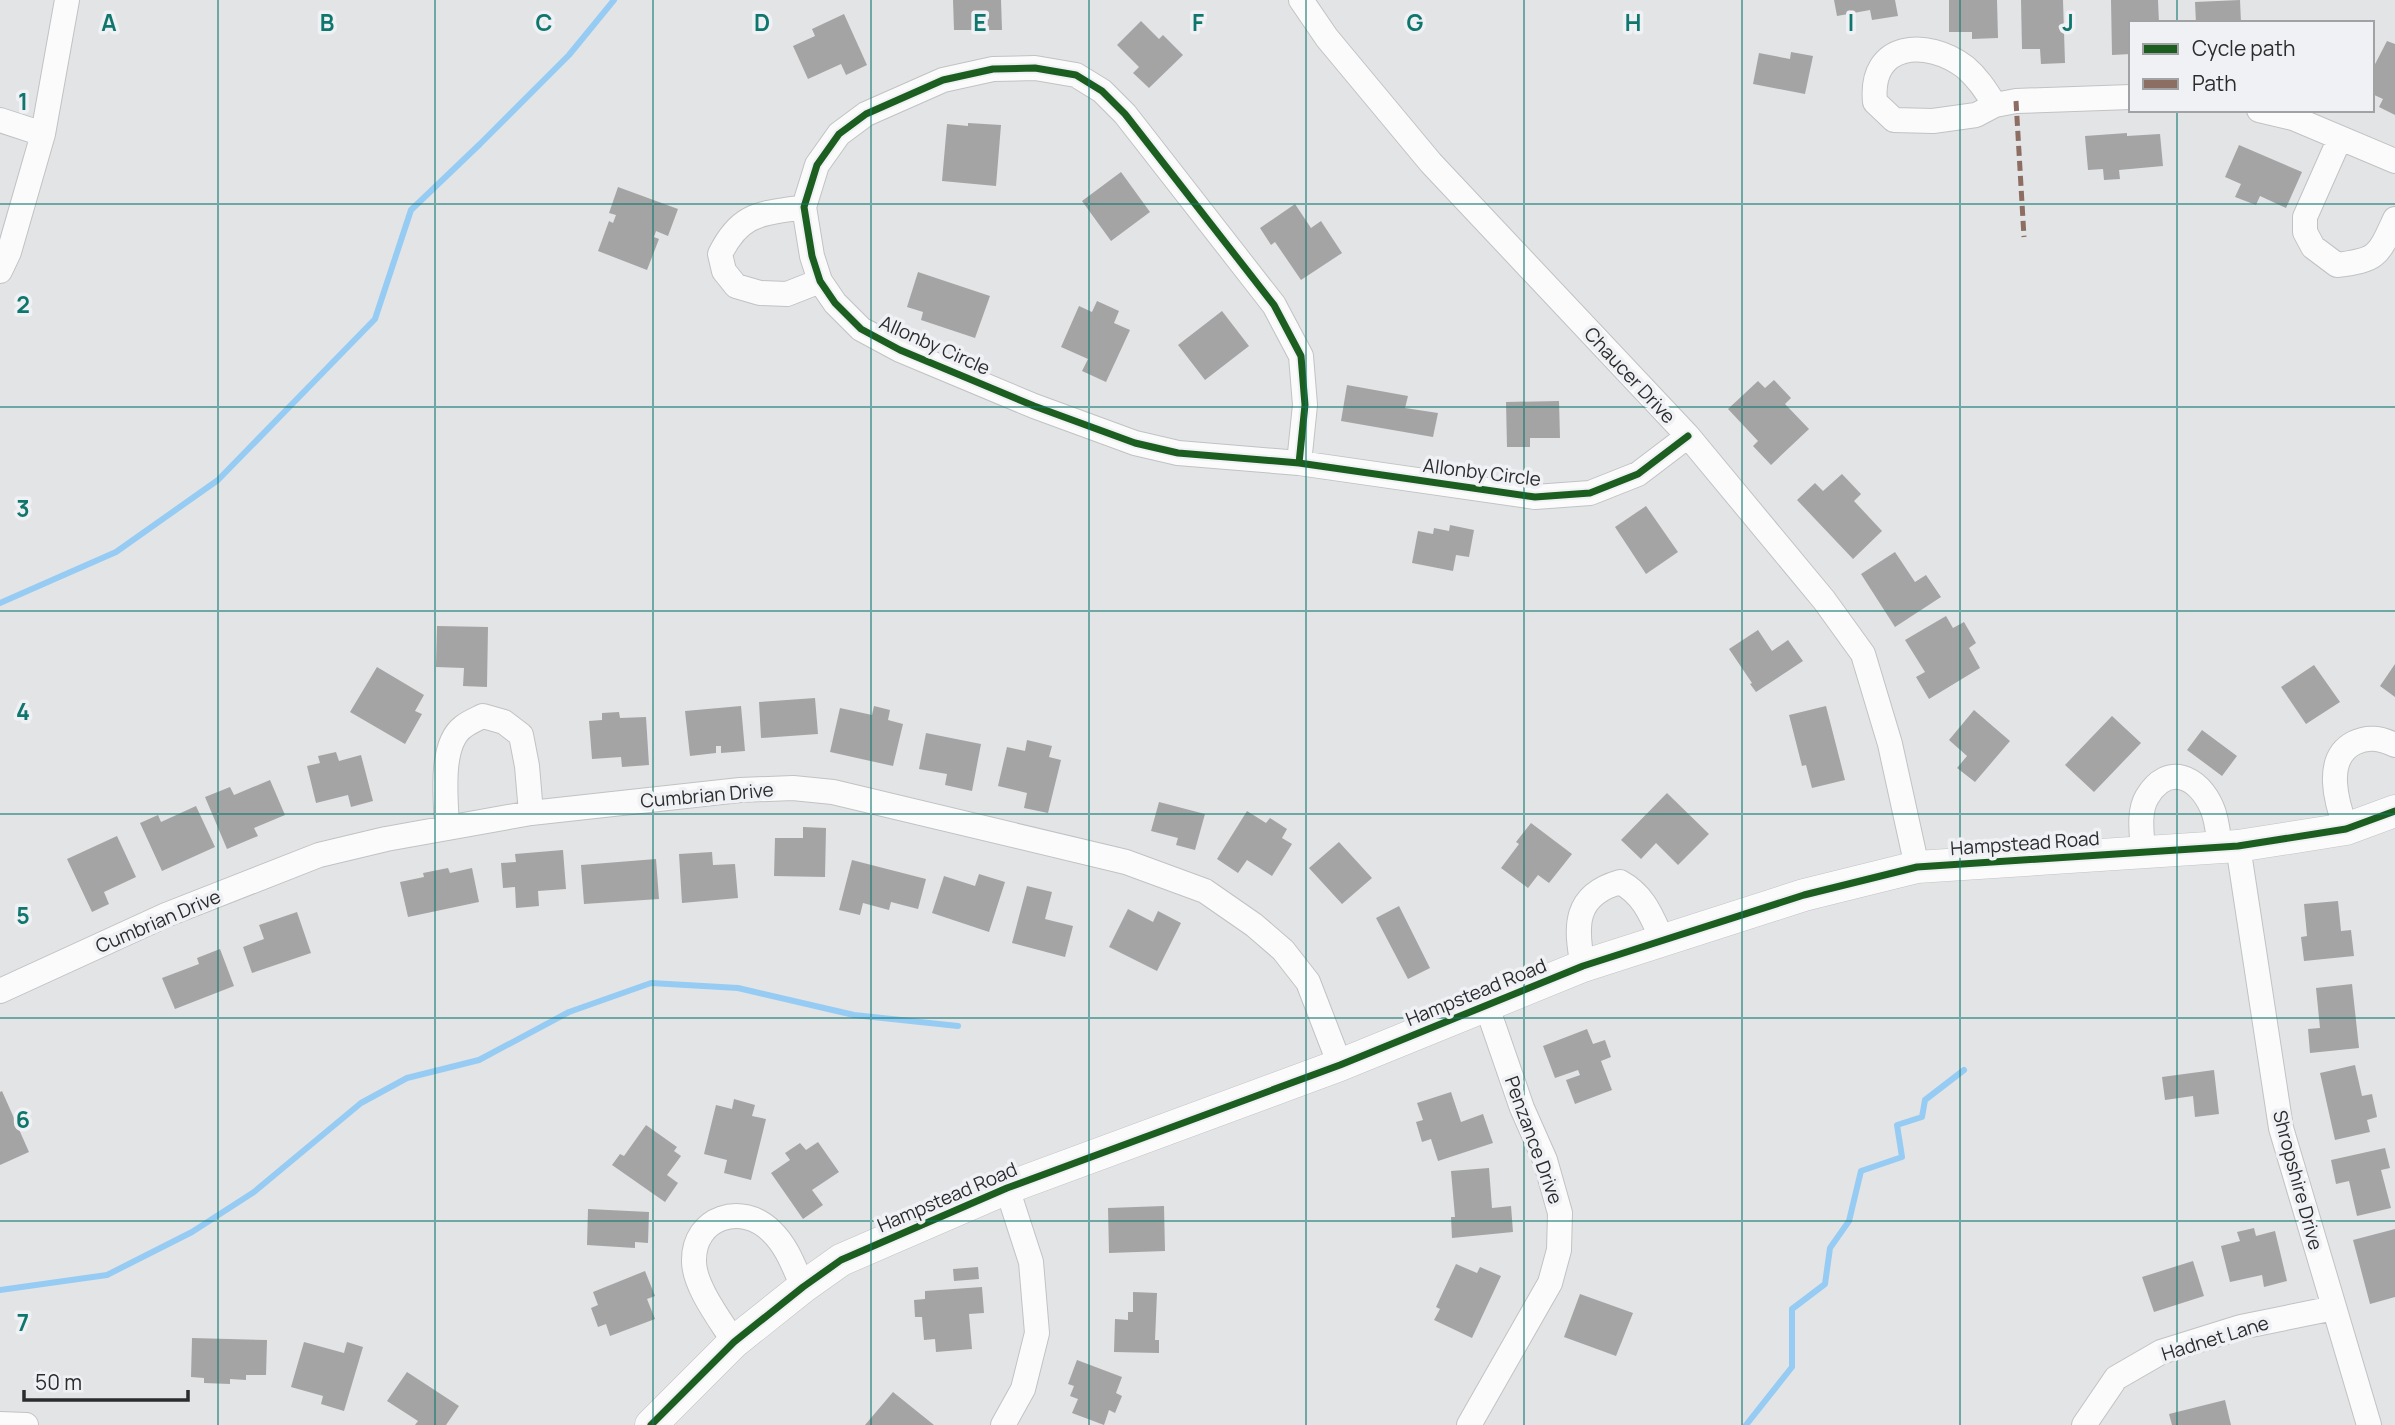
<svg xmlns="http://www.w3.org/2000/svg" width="2395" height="1425" viewBox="0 0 2395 1425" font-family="Manrope,sans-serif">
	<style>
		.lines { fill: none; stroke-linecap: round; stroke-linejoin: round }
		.stream { stroke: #96ccf3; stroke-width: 6 }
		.building { fill: #a4a4a5 }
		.minor-casing { stroke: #c1c2c4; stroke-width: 26 }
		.tertiary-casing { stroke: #c1c2c4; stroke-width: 33 }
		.minor { stroke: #fbfbfb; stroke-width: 24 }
		.tertiary { stroke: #fbfbfb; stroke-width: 32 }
		.quiet { stroke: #8d6e63; stroke-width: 5; stroke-dasharray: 10 5; stroke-linecap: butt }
		.cycleway-casing { stroke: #f0f1f4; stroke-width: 11 }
		.cycleway { stroke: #1b5e20; stroke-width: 7 }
		.grid { fill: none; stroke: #0f766e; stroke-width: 2; stroke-opacity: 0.55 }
		.labels { text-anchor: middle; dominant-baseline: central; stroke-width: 7; stroke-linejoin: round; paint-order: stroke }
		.street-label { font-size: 19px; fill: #2b2c2d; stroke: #f0f1f4 }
		.grid-label { font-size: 23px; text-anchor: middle; font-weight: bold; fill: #0f766e; stroke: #f0f1f4; stroke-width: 7; stroke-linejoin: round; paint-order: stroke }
	</style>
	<rect width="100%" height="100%" fill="#e3e4e6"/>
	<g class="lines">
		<!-- stream -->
		<path class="stream" d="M0 603 116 552 218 480 375 319 411 210 480 144 569 55 614 0
			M0 1290 107 1275 192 1232 254 1192 361 1103 407 1078 479 1060 569 1012 651 983 738 988 854 1015 958 1026
			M1746 1425 1792 1367V1309L1825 1284 1830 1248 1849 1221 1861 1171 1902 1157 1897 1125 1922 1117 1925 1100 1964 1070"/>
	</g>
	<!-- building -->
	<path class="building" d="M953 0H1001L1002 30H954Z
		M1834 0H1895L1898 16 1872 20 1870 10 1837 16Z
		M1949 0H1997L1998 38 1972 39V32H1949Z
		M2021 0H2063L2065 63 2041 64 2040 49H2022Z
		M2111 0H2158L2159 23H2131V54L2112 55Z
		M2240 0 2241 23H2196L2195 2Z
		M844 14 867 65 846 75 841 64 808 79 793 46 815 36 812 29Z
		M1141 21 1159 39 1163 35 1183 55 1149 88 1133 73 1139 67 1117 45Z
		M2387 41 2395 44V115L2379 107 2383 99 2372 94V70Z
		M1791 52 1813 56 1805 94 1753 84 1759 53 1790 59Z
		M968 123 1001 125 996 186 942 181 947 124 968 126Z
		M2127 133V136L2160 134 2163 166 2119 170 2120 179 2104 180 2103 169 2088 170 2085 136Z
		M2239 145 2302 172 2286 208 2260 196 2256 205 2235 197 2241 184 2225 177Z
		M1121 172 1150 212 1111 241 1082 201Z
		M618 187 678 209 668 236 656 231 654 237 659 239 647 270 598 251 609 221 613 223 616 215 609 213Z
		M1295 204 1311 228 1321 221 1342 253 1301 280 1275 242 1271 245 1260 228Z
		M918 272 990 296 975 338 921 320 923 312 907 307Z
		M1097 301 1119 311 1114 323 1130 330 1106 382 1082 371 1088 359 1061 347 1079 306 1092 312Z
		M1222 311 1249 346 1205 380 1178 345Z
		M1774 380 1791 398 1785 404 1809 429 1771 465 1753 446 1758 441 1728 409 1758 381 1765 388Z
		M1347 385 1408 396 1405 408 1438 413 1433 437 1341 421Z
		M1559 401 1560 438H1530V447H1507L1506 402Z
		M1842 474 1861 494 1854 501 1882 531 1853 559 1797 500 1815 483 1823 491Z
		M1646 506 1678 552 1646 574 1615 527Z
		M1450 525 1474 530 1469 557 1456 555 1453 571 1412 563 1418 531 1433 534 1434 528 1449 531Z
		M1895 552 1915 582 1926 575 1941 597 1895 627 1861 574Z
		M1946 616 1953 628 1964 622 1976 643 1969 648 1980 668 1929 699 1916 677 1925 672 1905 640Z
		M437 626 488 627 487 687 463 686 464 668 436 667Z
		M1758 630 1772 651 1788 640 1803 661 1756 692 1750 684 1752 683 1729 649Z
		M2395 664V697L2380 686Z
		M2314 665 2340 702 2306 724 2281 687Z
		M377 667 424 695 415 711 422 714 405 744 350 712Z
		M815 698 818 734 761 738 759 702Z
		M741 706 745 751 721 753V746H716V753L690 756 685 711Z
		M874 706 890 710 888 720 903 724 893 766 830 752 840 708 872 715Z
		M1826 706 1845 780 1812 788 1806 765 1802 766 1789 715Z
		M1974 710 2010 741 1975 782 1957 768 1967 756 1949 740Z
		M619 712 620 718 646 717 649 765 622 767 621 757 592 759 589 721 602 720V713Z
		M2112 716 2141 743 2094 792 2065 765Z
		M2202 730 2237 756 2222 776 2187 750Z
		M926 733 981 744 972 791 945 785 947 774 919 769Z
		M1027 740 1052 746 1049 757 1061 760 1048 813 1024 808 1027 793 998 786 1007 747 1025 751Z
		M336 752 339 761 361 755 373 801 351 807 348 795 316 803 307 766 320 763 318 756Z
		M270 780 285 815 254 828 258 836 227 849 205 797 230 787 234 795Z
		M1667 793 1709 834 1678 865 1656 843 1641 859 1621 840Z
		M1159 802 1205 814 1195 850 1176 845 1178 838 1151 831Z
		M196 806 215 847 162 871 140 823 158 815 161 822Z
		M1247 811 1266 823 1270 818 1287 829 1282 838 1292 844 1272 876 1247 860 1238 873 1217 859Z
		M1531 823 1572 854 1549 883 1538 875 1528 888 1501 868 1519 844 1516 842Z
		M803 827 826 828 825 877 774 876 775 838H803Z
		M117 836 136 877 104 892 109 904 92 912 67 859Z
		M1339 842 1372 878 1342 904 1309 868Z
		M563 850 566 889 538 891 539 906 516 908 515 887 503 888 501 863 516 862 515 854Z
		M712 852 713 865 735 864 738 898 682 903 679 854Z
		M656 859 659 899 584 904 581 865Z
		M852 860 926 879 918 909 891 902 889 910 863 903 860 915 839 910Z
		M448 868 450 873 472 868 479 902 408 917 400 882 424 877 423 873Z
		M979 874 1005 882 989 932 932 913 944 876 975 886Z
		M1027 886 1052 892 1045 919 1073 926 1065 957 1012 943Z
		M2338 901 2341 931 2351 930 2354 956 2304 961 2301 937 2307 936 2304 904Z
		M1399 906 1430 968 1408 979 1376 918Z
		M1128 909 1153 922 1158 911 1181 923 1157 971 1109 947Z
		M297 912 311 953 252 973 243 947 264 939 259 925Z
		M220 949 234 986 175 1009 162 978 199 964 197 958Z
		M2352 984 2359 1048 2310 1053 2308 1029 2320 1028 2316 988Z
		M1587 1029 1593 1044 1605 1040 1611 1057 1601 1061 1612 1090 1575 1104 1566 1080 1580 1075 1578 1070 1555 1078 1543 1046Z
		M2355 1065 2362 1096 2372 1094 2377 1117 2367 1120 2370 1132 2335 1140 2320 1073Z
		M2214 1070 2219 1114 2195 1117 2193 1096 2165 1100 2162 1077Z
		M2 1091 29 1152 0 1165V1092Z
		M1451 1092 1461 1122 1483 1114 1493 1143 1438 1161 1431 1139 1422 1142 1416 1122 1423 1120 1417 1103Z
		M734 1099 755 1105 752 1116 766 1119 751 1180 724 1173 727 1160 704 1154 716 1105 732 1109Z
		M646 1125 677 1147 674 1151 681 1156 667 1175 678 1183 665 1202 612 1165 620 1154 624 1156Z
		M818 1142 839 1172 812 1190 823 1205 803 1219 771 1173 790 1160 785 1153 800 1143 806 1150Z
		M2385 1148 2390 1168 2381 1170 2391 1208 2357 1216 2349 1181 2336 1184 2331 1160Z
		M1489 1168 1492 1208 1511 1206 1513 1232 1452 1238 1451 1217H1455L1451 1171Z
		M1164 1206 1165 1251 1109 1253 1108 1208Z
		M588 1209 649 1212 648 1243 635 1242V1248L587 1245Z
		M2254 1228 2256 1236 2275 1231 2287 1281 2264 1287 2262 1275 2230 1282 2221 1246 2240 1241 2237 1232Z
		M2395 1229V1297L2370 1304 2353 1240Z
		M2193 1261 2204 1296 2154 1312 2142 1277Z
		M1456 1264 1477 1273 1480 1267 1501 1276 1472 1338 1434 1320 1440 1309 1436 1307Z
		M978 1267 979 1279 954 1281 953 1269Z
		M645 1271 655 1296 647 1299 655 1319 610 1336 606 1324 598 1327 591 1308 598 1305 593 1292Z
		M982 1287 984 1313 969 1314 972 1349 936 1352 935 1339 924 1340 922 1317H915L914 1300 925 1299V1291Z
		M1133 1292 1157 1293 1155 1340H1159V1353L1114 1352 1115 1319 1128 1320V1312H1133Z
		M1580 1294 1633 1313 1616 1356 1564 1337Z
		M192 1338 267 1340 266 1375H246V1380L230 1379V1384L204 1383V1378L191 1377Z
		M304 1342 344 1353 347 1342 363 1347 344 1411 321 1404 323 1396 291 1387Z
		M1077 1360 1122 1377 1116 1393 1122 1396 1115 1413 1109 1410 1104 1425 1072 1413 1078 1399 1070 1396 1074 1386 1068 1384Z
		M407 1372 459 1406 446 1425H415L418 1421 387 1401Z
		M893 1392 934 1425H865Z
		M2225 1400 2231 1425H2172L2169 1414Z"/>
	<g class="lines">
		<defs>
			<path id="minor" d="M1301 0 1327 38 1431 163 1688 436 1824 600 1863 654 1890 744 1917 867
				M1995 105C1986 91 1978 78 1965 67 1927 38 1869 42 1875 102L1894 120 1933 121 1976 115 1995 105 2016 101 2131 97
				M2259 110 2293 118 2395 161
				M0 120 43 134
				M2340 138 2305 217V232L2313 247 2337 265C2378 260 2378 256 2395 219
				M804 207C761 214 741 212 720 254L724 271 736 286 760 293 787 294 820 281
				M0 271 9 252 43 134 67 0
				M1299 463 1305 405 1301 356 1274 305 1125 114 1102 91 1076 75 1035 68 993 69 943 80 866 114 839 134 817 165 804 207 812 256 820 281 835 303 861 329 900 350 1034 406 1135 443 1178 453 1299 463 1535 497 1590 493 1638 474 1688 436
				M447 827C446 800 439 745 463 727 469 722 477 719 483 716L504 722 521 735 527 766 531 813
				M2346 829C2337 804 2323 759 2354 743 2368 736 2380 738 2395 745
				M2238 846 2281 1128 2369 1425
				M2143 851C2142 834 2138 812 2147 797 2168 762 2199 777 2212 808 2217 819 2218 834 2220 846
				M1583 966C1575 926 1574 895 1620 882 1644 895 1651 915 1662 939
				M0 991 166 915 319 855 386 839 531 813 740 790 793 788 833 792 1126 862 1205 891 1254 925 1283 950 1308 982 1340 1065
				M734 1342C721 1321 693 1285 694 1260 694 1217 742 1202 771 1231 787 1246 794 1267 803 1287
				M0 1424 26 1425
				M1003 1425 1023 1389 1037 1333 1031 1262 1007 1188
				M1469 1425 1550 1283 1559 1250 1560 1213 1545 1160 1522 1108 1486 1004
				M2084 1425 2116 1378 2161 1352 2241 1327 2334 1308"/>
			<path id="tertiary" d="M651 1425 734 1342 803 1287 841 1260 1007 1188 1340 1065 1583 966 1804 895 1917 867 2238 846 2346 829 2395 811"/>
		</defs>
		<!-- minor casing -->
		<use href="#minor" class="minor-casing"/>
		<!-- tertiary casing -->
		<use href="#tertiary" class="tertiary-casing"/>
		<!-- minor -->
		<use href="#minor" class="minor"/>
		<!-- tertiary -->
		<use href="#tertiary" class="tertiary"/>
		<!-- quiet -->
		<path class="quiet" d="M2016 101 2024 237"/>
		<defs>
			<path id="cycleway" d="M1299 463 1305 405 1301 356 1274 305 1125 114 1102 91 1076 75 1035 68 993 69 943 80 866 114 839 134 817 165 804 207 812 256 820 281 835 303 861 329 900 350 1034 406 1135 443 1178 453 1299 463 1535 497 1590 493 1638 474 1688 436
				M651 1425 734 1342 803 1287 841 1260 1007 1188 1340 1065 1583 966 1804 895 1917 867 2238 846 2346 829 2395 811"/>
		</defs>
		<!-- cycleway casing -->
		<use href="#cycleway" class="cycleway-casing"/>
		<!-- cycleway -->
		<use href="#cycleway" class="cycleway"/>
	</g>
	<!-- grid -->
	<path class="grid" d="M218 0V1425M435 0V1425M653 0V1425M871 0V1425M1089 0V1425M1306 0V1425M1524 0V1425M1742 0V1425M1960 0V1425M2177 0V23M2177 110V1425M0 204H2395M0 407H2395M0 611H2395M0 814H2395M0 1018H2395M0 1221H2395"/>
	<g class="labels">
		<!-- street labels -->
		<g class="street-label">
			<text transform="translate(935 345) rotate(24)">Allonby Circle</text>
			<text transform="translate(1630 375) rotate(47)">Chaucer Drive</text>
			<text transform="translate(1482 472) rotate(7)">Allonby Circle</text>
			<text transform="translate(707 795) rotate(-5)">Cumbrian Drive</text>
			<text transform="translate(2025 843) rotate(-4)">Hampstead Road</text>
			<text transform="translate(158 921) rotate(-23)">Cumbrian Drive</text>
			<text transform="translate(1476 992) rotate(-22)">Hampstead Road</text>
			<text transform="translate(1534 1140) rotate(70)">Penzance Drive</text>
			<text transform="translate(2298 1180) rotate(75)">Shropshire Drive</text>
			<text transform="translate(947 1197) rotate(-23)">Hampstead Road</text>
			<text transform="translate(2215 1338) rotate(-17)">Hadnet Lane</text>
		</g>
	</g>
	<g class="grid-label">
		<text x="109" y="31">A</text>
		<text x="327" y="31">B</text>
		<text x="544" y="31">C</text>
		<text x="762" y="31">D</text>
		<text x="980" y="31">E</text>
		<text x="1198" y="31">F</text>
		<text x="1415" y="31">G</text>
		<text x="1633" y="31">H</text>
		<text x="1851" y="31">I</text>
		<text x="2068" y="31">J</text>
		<text x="23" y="110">1</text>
		<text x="23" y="313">2</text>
		<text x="23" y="517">3</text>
		<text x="23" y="720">4</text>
		<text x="23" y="924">5</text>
		<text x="23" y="1128">6</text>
		<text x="23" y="1331">7</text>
	</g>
	<!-- legend -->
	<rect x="2129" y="21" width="245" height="91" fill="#f0f1f4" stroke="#a1a2a4" stroke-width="2"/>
	<rect x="2143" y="44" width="35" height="10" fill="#1b5e20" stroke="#a1a2a4" stroke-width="2"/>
	<text x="2192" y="56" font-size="21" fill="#2b2c2d">Cycle path</text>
	<rect x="2143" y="79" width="35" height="10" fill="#8d6e63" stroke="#a1a2a4" stroke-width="2"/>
	<text x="2192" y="91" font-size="21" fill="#2b2c2d">Path</text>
	<!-- scale -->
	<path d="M24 1390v10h164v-10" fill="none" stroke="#2b2c2d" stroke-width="3.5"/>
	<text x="35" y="1390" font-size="21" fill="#2b2c2d" stroke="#f0f1f4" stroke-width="5" paint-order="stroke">50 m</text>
</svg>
